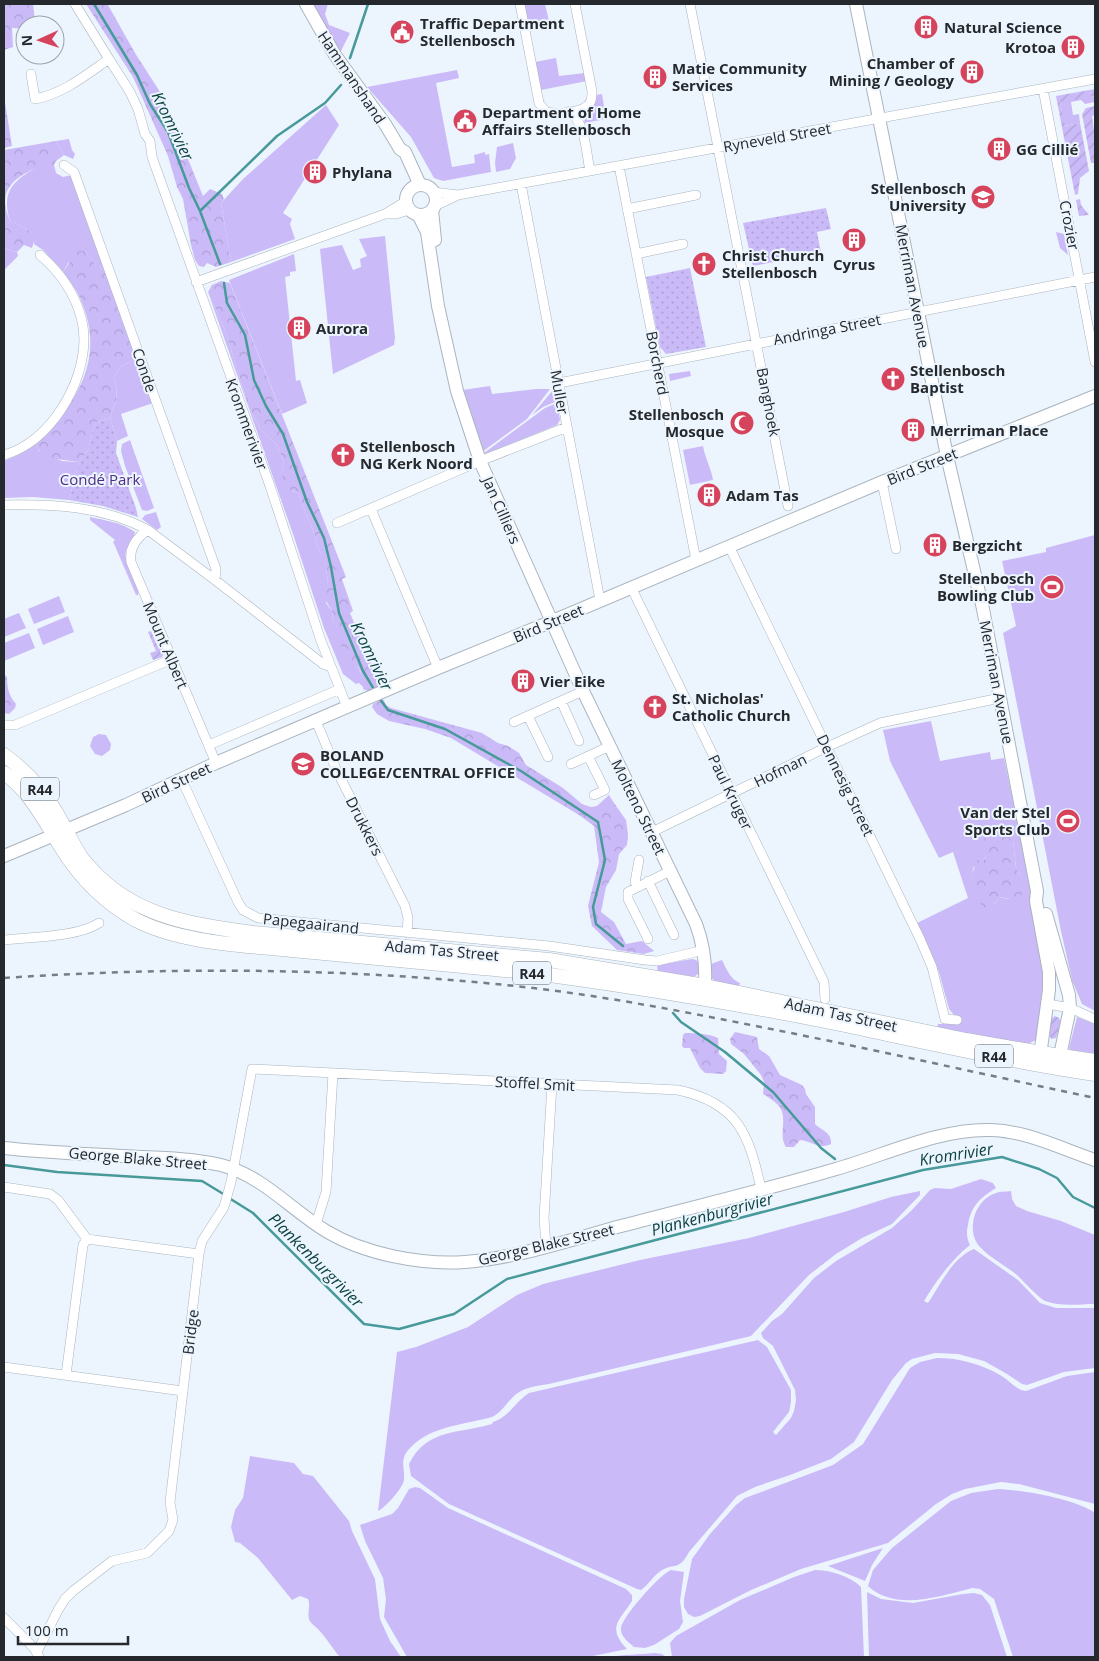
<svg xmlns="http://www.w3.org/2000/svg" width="1099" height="1661" viewBox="0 0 1099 1661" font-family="'Open Sans',sans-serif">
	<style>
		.grass { fill: #cbbaf8; fill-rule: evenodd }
		.forest { fill: url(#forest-crowns) }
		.park { fill: url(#park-dots) }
		.garden { fill: url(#garden-furrows) }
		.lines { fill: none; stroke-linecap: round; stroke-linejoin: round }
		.stream { stroke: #479a99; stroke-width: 2.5 }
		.street-casing { stroke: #aab5bf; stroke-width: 10 }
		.secondary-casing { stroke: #aab5bf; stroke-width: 14 }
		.primary-casing { stroke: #aab5bf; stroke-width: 15 }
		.street { stroke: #fff; stroke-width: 9 }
		.secondary { stroke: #fff; stroke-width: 12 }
		.primary { stroke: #fff; stroke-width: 14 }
		.rail { stroke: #777d83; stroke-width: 2.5; stroke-dasharray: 6 6; stroke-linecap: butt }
		.labels { text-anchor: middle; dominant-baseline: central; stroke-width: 4; stroke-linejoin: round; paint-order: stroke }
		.shield { fill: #ecf5fe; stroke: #61666c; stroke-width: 1 }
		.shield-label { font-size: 14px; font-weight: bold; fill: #25292d }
		.poi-label { font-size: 15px; font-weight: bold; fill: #25292d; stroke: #ecf5fe; text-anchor: start }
		.street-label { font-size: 15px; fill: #25292d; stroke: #ecf5fe }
		.park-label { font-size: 15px; fill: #4e2e81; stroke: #ecf5fe }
		.water-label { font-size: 16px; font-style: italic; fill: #0c4241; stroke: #ecf5fe }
	</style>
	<defs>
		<pattern id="forest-crowns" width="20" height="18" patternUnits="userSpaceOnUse" patternTransform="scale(1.25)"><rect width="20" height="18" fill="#cbbaf8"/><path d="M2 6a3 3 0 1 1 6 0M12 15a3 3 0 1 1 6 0" fill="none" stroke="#aea0d5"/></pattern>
		<pattern id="park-dots" width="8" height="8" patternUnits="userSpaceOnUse" patternTransform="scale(1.25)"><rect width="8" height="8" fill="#cbbaf8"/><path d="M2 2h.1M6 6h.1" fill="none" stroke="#aea0d5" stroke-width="1.8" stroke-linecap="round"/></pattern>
		<pattern id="garden-furrows" width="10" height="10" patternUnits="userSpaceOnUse" patternTransform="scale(1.25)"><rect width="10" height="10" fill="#cbbaf8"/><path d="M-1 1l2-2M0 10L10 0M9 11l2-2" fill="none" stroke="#aea0d5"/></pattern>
	</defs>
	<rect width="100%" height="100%" fill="#ecf5fe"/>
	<!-- grass -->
	<path class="grass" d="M312 4H328L325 14 329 25 350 33 340 53Z
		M524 4H545L549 21 528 25Z
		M556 58 559 76 585 73 587 81 541 90 535 62Z
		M457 70 459 78 436 83 452 167 475 163 474 155 485 152V155L489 154 491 172 443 181 434 178 411 137 367 87Z
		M602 94 606 119 584 123C585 113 593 105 596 95Z
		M1095 96V102L1085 104 1081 100 1071 102 1073 115 1079 114 1080 123 1064 126 1060 101Z
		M326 105 339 125 283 213 292 219 290 224 295 239 231 262 221 203 243 179Z
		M69 139 72 150 75 154 73 159 64 155 56 141Z
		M513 143 516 158 510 169 496 172 495 163 497 147Z
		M41 165H54L56 173 63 177 72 175 106 270 96 265 85 251 68 263 63 272 43 250 34 244C36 231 21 226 10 221 0 189 16 179 41 165Z
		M1056 232 1064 234 1068 255 1060 248Z
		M385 236 395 338 394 345 333 374 320 249 342 245 353 270 361 267 360 259 367 256 359 239Z
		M4 248 17 252 18 256 4 270Z
		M294 254 296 271 290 272V276L285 277 296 381 300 380 307 403 282 414 229 280Z
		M208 292 225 330 249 408 261 430 277 445 284 463C279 474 287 482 292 491L298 493 314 533 318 547 325 561 328 582 326 603 332 611 333 623 338 627 341 633V646L358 668 364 678 368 691 363 689V687L359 683 356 684 343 674 324 628 293 534Z
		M137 358 153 403 121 414 128 436 117 441 110 418C115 401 120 397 114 378L120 367Z
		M690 371 691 376 670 381 669 374Z
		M490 386 492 394 536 389H550L527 419 482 452 462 390Z
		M553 390 556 394 557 401 543 407 532 415Z
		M557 403 560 420 557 425 486 454 484 453 545 408Z
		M130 440 154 508 147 511 142 510 125 466 121 451 122 444Z
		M36 444 39 451 62 461 79 462 69 500 33 497 4 498V461L16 456Z
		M703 446C705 458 711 468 713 480L690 485 683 450Z
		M156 512 161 527 157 530 142 519 145 515Z
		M90 517C104 520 123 523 135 532 134 540 128 544 126 551 123 563 135 580 139 590L138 595H136L115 546 113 542 115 540 90 520Z
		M1095 535V1011L1082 1004 1072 980 1061 931 1003 633 1016 626 1002 561 1046 552V548Z
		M59 596 65 612 34 624 28 609Z
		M19 613 26 628 4 637V619Z
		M68 616 74 632 43 645 37 629Z
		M29 633 35 648 4 661V643Z
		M931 721 940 761 990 752 991 760 1004 758 1026 864 1043 972 1042 1002 1036 1040 1026 1045 937 1030 938 1024H960V1018L954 1015 949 1009 939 972 917 923 968 898 953 852 939 858 890 761 883 730ZM1013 841 1016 868 1021 877 1009 899 999 897 993 906C977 891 971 891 973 868L986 857 981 849Z
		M99 734 106 735 111 744 110 750 102 756 95 754 90 746 93 737Z
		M692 959C700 960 700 966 700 972L694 977 658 973 657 965Z
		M722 960C727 970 730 979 740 983L739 986 715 982 712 978 711 964Z
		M1077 1017 1095 1024V1057L1071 1051 1069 1048Z
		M981 1179 993 1183 996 1188C980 1198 971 1206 968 1225 966 1232 967 1239 970 1245 951 1260 937 1280 924 1301L928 1303C941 1284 952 1258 974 1249L1018 1280 1040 1303 1056 1308H1095V1368L1064 1372 1027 1385 1022 1384 1007 1374 984 1361 958 1354 935 1353 912 1359 906 1363 892 1380 854 1442 831 1459 790 1475 755 1487 737 1496 689 1552C678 1573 673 1561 658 1573 652 1578 648 1585 641 1590L637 1589 449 1504 411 1476 409 1464C427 1428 459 1434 492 1424L493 1422C509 1417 514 1403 529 1393L758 1340 767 1347 791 1390V1402L789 1412 773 1432 776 1435 791 1418 794 1411 796 1400 795 1390 773 1346 763 1338 761 1333 772 1321 782 1314 814 1278 836 1261 892 1228 912 1210 930 1190 935 1188 951 1189Z
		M920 1191V1195L892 1224 862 1238 836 1254 809 1275 751 1336 549 1384C536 1386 522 1387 512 1398 505 1405 502 1412 492 1417 467 1424 433 1426 413 1445 398 1459 405 1464 404 1480 403 1488 385 1508 378 1511L397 1352 416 1347 468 1327 517 1295 543 1284 640 1260 749 1238 844 1212 891 1197Z
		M1011 1191 1012 1199 1016 1206 1027 1211 1061 1221 1095 1235V1304C1080 1304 1060 1307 1045 1301 1039 1298 1023 1281 1017 1275 1005 1265 990 1258 980 1247 965 1231 975 1199 996 1193 1000 1191 1006 1192 1011 1191Z
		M937 1358C959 1358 981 1364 1000 1375 1009 1380 1016 1390 1026 1391L1067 1376 1095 1372V1504L1019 1484 1001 1482 965 1489 952 1494 936 1504 888 1543 801 1569 751 1590 700 1616 694 1617 688 1614 684 1607V1599L692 1559 710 1534 736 1505 745 1498 833 1465 863 1444 910 1368 920 1362Z
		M250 1456 294 1463 303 1474 313 1476 349 1521 352 1531 375 1579 380 1619 390 1641 401 1657H340C332 1648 326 1637 317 1628 314 1625 310 1623 309 1619 307 1612 311 1606 308 1599L300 1596 292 1600 258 1558 240 1543 235 1542 231 1527 235 1510 243 1498Z
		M415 1487 420 1488 448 1508 626 1589 632 1595V1601C620 1620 606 1627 627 1649L588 1657H407L384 1617 386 1599 383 1578 365 1541 360 1525 392 1514 398 1508 409 1489Z
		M998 1489C1022 1490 1076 1499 1095 1513V1657H1013L994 1599 980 1589 972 1588C940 1596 896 1612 868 1586L873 1570 892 1548 951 1501 971 1493Z
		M883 1548 872 1565 865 1581 828 1566Z
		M671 1570 684 1572 680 1601 683 1622 679 1629 654 1645 645 1648 634 1647C628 1642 620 1636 621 1628 622 1617 660 1574 671 1570Z
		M815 1570C830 1570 850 1576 861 1587L864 1657H672L670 1643 676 1636 740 1600 794 1577Z
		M867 1592 881 1599 913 1603 963 1594 974 1593 982 1595 990 1605 1007 1657H869Z
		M655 1653 662 1654 666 1657H609C624 1654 639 1655 655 1653Z"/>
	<!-- forest -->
	<path class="forest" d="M4 4H33L35 21 30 25H25V29L12 28 13 47 4 50Z
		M86 4H107L108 5 135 53 162 95 203 196 210 189 222 194 224 199 221 203 231 262 216 267 207 263 204 267 199 266 195 260 191 245 183 199 177 187 168 156 133 77Z
		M4 96 12 146 4 148Z
		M56 141 64 155 56 161 54 165C40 165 36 168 24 174 4 186 1 200 10 221 19 225 30 229 35 238L32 248 24 245 17 252 4 248V150Z
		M77 251H85L96 265 106 270 137 358 120 367 114 378C120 397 115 401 110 418L95 423 88 450 79 462 56 459 52 461C44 457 39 452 36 444 77 402 107 358 80 298 76 289 69 280 63 272Z
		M221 281 230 283 346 577 342 579 353 611 350 613 380 683 378 687 368 691C364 684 364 676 359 669 354 662 346 656 342 648 336 638 345 632 333 623L332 611 323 596 328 582 325 562 318 547 314 533 298 493 283 487 282 468 284 463 277 445 261 430 249 408 225 330 208 292 212 285Z
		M4 674 7 677C7 688 9 696 16 704L15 708 9 714 4 713Z
		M383 699 386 705 391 708 482 733 498 743 508 746 519 753 526 765 563 788 582 804 591 807 597 806 609 795 614 803 626 820 628 834 627 845 619 854 616 870 606 887 601 912 614 922 626 944 642 941 654 951 644 954 617 950 592 926 588 906 599 862 594 826 579 815 451 738 425 729 389 721 377 714 372 707 373 704Z
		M998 832 1006 834 1013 841 1016 868 1021 877 1022 896 1017 900 999 897 993 906 985 908C971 897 968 875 978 860H983L986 857 980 849 984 839Z
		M735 1032 757 1037 759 1049 769 1056 780 1075 802 1085 805 1089 806 1094 815 1107V1124C822 1131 832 1132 831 1144 818 1150 812 1141 800 1140L794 1147H786C777 1134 790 1116 777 1104 773 1100 768 1097 763 1094L764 1082 761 1075 744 1054 731 1044 730 1039Z
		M685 1033C695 1033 711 1034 718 1038L719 1054 727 1061 726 1071 723 1074 705 1073 700 1068 690 1048H684L682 1046 683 1035Z"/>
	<!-- park -->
	<path class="park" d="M826 208 831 229 817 232 821 253 753 266 743 223Z
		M690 268 706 347 666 354 660 347 646 277Z
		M110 418 117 441 116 453 136 508 138 517 103 506 69 500 79 462 88 450 95 423Z"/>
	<!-- garden -->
	<path class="garden" d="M1095 89V96L1060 102 1065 126 1080 123 1089 171 1080 178 1078 194 1075 195 1056 96Z
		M1095 106V115L1092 116 1095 137V163H1091L1082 114 1086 108Z
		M1080 199 1081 205 1089 215 1079 216 1076 200Z
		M151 631 157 645 161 647 164 653 162 657 153 660 150 653 156 651 148 632Z
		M1055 1016 1059 1018 1061 1023 1056 1038 1051 1039 1049 1033 1051 1019Z"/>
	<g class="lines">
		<!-- stream -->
		<path class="stream" d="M94 4 137 75 150 104 168 132 189 188 200 211 220 264
			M350 58 368 4
			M200 211 277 136 325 103 341 85
			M224 283 227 303 245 335 254 380 266 406 283 434 307 502 324 538 331 567 339 613 363 671 375 691
			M379 698 388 710 445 729 521 771 598 822 605 860 593 907 596 924 623 946
			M673 1013 681 1022 725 1052 773 1092 821 1148 835 1159
			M4 1165 57 1172 202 1181 225 1195
			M229 1198 253 1213 364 1324 399 1329 454 1314 507 1279 923 1170 1002 1157 1039 1169 1057 1178 1073 1197 1095 1208"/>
		<defs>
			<path id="street" d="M75 4 109 59
				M520 4 539 103 545 111C554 115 579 113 587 106 592 102 592 97 592 91L575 4
				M690 4 788 506
				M31 74 35 99C63 94 86 75 109 59L130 92 138 109 145 134 150 141 152 157 270 486 321 641 347 707
				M1043 89 1095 362
				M570 111C586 125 586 152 590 171
				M64 165 74 172 216 569 215 580
				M619 166 696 560
				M521 184 600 600
				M433 192 458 195
				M435 206 458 195 1095 79
				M627 209 696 195
				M385 214H396L409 210
				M636 254 683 244
				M196 282 385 214 403 203 405 199
				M559 383 1095 277
				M4 455C10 453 16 451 21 448 62 426 94 363 81 317 74 292 60 272 40 255
				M882 482 896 549
				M4 505C53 504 103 506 148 530L215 580 323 664 331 667
				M371 509 438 668
				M337 523 480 461 567 427
				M148 530C136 538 129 548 131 562L216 763
				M729 546 920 939 932 967 945 1019 957 1020
				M631 587 824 982 825 999
				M561 701 579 741
				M528 716 548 757
				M316 721 337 771 405 906 408 918 407 933
				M514 722 583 691
				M4 725H15L172 659
				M209 745 340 689
				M588 756 605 790 594 795
				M571 764 610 746
				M181 778 238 902 243 910 258 918 549 946 645 960 657 961 704 950
				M652 832 827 747 880 723 1000 698
				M648 881 674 935
				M637 886 635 882 639 860
				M648 939 628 899V892L670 871
				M4 940C31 937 78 937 99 923
				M1048 1004 1070 1008 1095 1019
				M4 1187 50 1194 58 1200 87 1239 199 1254
				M316 1224 326 1192 333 1073
				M546 1246 544 1218 552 1084
				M4 1367 183 1391
				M66 1375 83 1245 87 1239
				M4 1618 34 1648 39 1657
				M37 1652 58 1610 65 1599 73 1591 112 1561 147 1553 169 1531 173 1520 170 1502 199 1254 202 1241 224 1207 231 1182 252 1069 678 1090C738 1103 749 1134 761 1189"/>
			<path id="secondary" d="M306 4 335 55 385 124 400 149 405 152 420 185
				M856 4 947 456 983 609 1037 891 1036 901 1049 972V990L1039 1063
				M406 200a15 15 0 1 1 30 0a15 15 0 1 1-30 0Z
				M432 210 435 240
				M419 216 427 232 438 306 457 391 480 461 583 691 696 924C705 948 707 971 704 996
				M4 856 126 805 216 763 438 668 543 625 882 482 1095 396
				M1046 914 1069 995 1070 1008 1058 1065
				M4 1148C49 1153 95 1154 141 1157 167 1158 195 1159 221 1165 263 1176 290 1209 326 1231 364 1254 421 1265 465 1262 517 1258 570 1240 621 1226 693 1207 765 1190 836 1169 885 1155 941 1128 991 1130 1027 1131 1062 1149 1095 1160"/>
			<path id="primary" d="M4 755C25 770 44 791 57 814 65 828 72 843 81 857 86 864 93 871 99 877 141 918 198 926 254 933L549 960 705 986 966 1040 1041 1053 1095 1061
				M4 773C30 791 44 820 61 847 79 876 105 903 136 920 181 943 242 945 292 950 348 955 405 961 462 966 491 969 521 971 550 975 645 988 740 1004 835 1023 921 1041 1008 1061 1095 1074"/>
		</defs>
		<!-- street casing -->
		<use href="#street" class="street-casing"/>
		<!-- secondary casing -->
		<use href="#secondary" class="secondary-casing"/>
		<!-- primary casing -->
		<use href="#primary" class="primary-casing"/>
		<!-- street -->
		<use href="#street" class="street"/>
		<!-- secondary -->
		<use href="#secondary" class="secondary"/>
		<!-- primary -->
		<use href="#primary" class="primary"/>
		<!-- rail -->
		<path class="rail" d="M4 978C180 966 365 968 541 989 623 999 705 1016 786 1032 889 1053 992 1076 1095 1098"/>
	</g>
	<!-- icons -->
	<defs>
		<symbol id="building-disc" viewBox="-11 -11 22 22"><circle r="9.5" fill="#d5445c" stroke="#ecf5fe"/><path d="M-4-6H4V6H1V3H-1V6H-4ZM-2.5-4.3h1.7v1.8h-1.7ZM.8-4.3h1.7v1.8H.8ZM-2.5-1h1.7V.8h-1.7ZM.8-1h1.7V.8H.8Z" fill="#fff"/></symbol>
		<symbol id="civic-disc" viewBox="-11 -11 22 22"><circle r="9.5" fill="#d5445c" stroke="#ecf5fe"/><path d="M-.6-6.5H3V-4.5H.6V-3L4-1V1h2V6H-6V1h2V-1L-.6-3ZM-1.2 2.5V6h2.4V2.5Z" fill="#fff"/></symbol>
		<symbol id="university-disc" viewBox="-11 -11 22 22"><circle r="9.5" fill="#d5445c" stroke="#ecf5fe"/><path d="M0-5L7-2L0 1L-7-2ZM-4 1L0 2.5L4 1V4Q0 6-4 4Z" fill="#fff"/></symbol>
		<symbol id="church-disc" viewBox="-11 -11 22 22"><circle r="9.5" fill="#d5445c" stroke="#ecf5fe"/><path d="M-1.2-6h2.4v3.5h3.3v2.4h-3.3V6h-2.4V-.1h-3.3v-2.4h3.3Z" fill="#fff"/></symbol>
		<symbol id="mosque-disc" viewBox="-11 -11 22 22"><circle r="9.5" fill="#d5445c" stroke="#ecf5fe"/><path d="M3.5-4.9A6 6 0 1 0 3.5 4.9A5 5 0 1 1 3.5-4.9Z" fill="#fff"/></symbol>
		<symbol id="stadium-disc" viewBox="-11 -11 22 22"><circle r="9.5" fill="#d5445c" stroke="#ecf5fe"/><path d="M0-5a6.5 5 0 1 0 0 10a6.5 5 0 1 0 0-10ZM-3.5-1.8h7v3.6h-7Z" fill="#fff"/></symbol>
		<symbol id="school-disc" viewBox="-11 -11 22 22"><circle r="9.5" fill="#d5445c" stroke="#ecf5fe"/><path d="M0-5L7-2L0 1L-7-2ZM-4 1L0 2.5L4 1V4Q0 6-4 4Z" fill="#fff"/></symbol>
	</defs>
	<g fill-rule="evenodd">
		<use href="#building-disc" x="912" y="13" width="28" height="28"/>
		<use href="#civic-disc" x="388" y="18" width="28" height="28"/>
		<use href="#building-disc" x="1059" y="33" width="28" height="28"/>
		<use href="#building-disc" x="958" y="58" width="28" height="28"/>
		<use href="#building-disc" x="641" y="63" width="28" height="28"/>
		<use href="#civic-disc" x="451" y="107" width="28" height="28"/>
		<use href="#building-disc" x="985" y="135" width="28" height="28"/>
		<use href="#building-disc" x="301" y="158" width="28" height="28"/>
		<use href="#university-disc" x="969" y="183" width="28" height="28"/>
		<use href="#building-disc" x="840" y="226" width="28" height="28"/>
		<use href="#church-disc" x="690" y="250" width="28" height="28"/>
		<use href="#building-disc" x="285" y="314" width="28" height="28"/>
		<use href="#church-disc" x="879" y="365" width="28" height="28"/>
		<use href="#mosque-disc" x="728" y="409" width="28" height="28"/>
		<use href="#building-disc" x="899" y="416" width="28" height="28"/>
		<use href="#church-disc" x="329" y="441" width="28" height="28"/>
		<use href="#building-disc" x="695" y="481" width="28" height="28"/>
		<use href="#building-disc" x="921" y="531" width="28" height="28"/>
		<use href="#stadium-disc" x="1038" y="573" width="28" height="28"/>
		<use href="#building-disc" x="509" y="667" width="28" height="28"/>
		<use href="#church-disc" x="641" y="693" width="28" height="28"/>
		<use href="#school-disc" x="289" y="750" width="28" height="28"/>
		<use href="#stadium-disc" x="1054" y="807" width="28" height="28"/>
	</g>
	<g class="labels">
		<!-- shield labels -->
		<g class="shield">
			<rect x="21" y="777.5" width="38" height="23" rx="4"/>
			<rect x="513" y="961.5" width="38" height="23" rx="4"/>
			<rect x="975" y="1044.5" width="38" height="23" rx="4"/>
		</g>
		<g class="shield-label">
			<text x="40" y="789">R44</text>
			<text x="532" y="973">R44</text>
			<text x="994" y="1056">R44</text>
		</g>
		<!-- poi labels -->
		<g class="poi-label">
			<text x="420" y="23">Traffic Department<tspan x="420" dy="17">Stellenbosch</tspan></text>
			<text x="944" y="27">Natural Science</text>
			<text x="1056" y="47" text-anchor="end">Krotoa</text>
			<text x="954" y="63" text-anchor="end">Chamber of<tspan x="954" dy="17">Mining / Geology</tspan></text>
			<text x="672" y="68">Matie Community<tspan x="672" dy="17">Services</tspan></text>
			<text x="482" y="112">Department of Home<tspan x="482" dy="17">Affairs Stellenbosch</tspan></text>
			<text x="1016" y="149">GG Cillié</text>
			<text x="332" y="172">Phylana</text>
			<text x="966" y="188" text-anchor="end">Stellenbosch<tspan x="966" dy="17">University</tspan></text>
			<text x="722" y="255">Christ Church<tspan x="722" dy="17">Stellenbosch</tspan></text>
			<text x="854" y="264" text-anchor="middle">Cyrus</text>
			<text x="316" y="328">Aurora</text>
			<text x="910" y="370">Stellenbosch<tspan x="910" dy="17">Baptist</tspan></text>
			<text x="724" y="414" text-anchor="end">Stellenbosch<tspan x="724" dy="17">Mosque</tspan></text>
			<text x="930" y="430">Merriman Place</text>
			<text x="360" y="446">Stellenbosch<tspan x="360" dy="17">NG Kerk Noord</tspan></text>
			<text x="726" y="495">Adam Tas</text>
			<text x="952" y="545">Bergzicht</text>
			<text x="1034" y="578" text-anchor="end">Stellenbosch<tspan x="1034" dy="17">Bowling Club</tspan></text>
			<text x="540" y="681">Vier Eike</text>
			<text x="672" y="698">St. Nicholas'<tspan x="672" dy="17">Catholic Church</tspan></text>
			<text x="320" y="755">BOLAND<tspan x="320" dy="17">COLLEGE/CENTRAL OFFICE</tspan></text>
			<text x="1050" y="812" text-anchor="end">Van der Stel<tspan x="1050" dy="17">Sports Club</tspan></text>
		</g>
		<!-- street labels -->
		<g class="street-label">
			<text transform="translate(352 77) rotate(56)">Hammanshand</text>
			<text transform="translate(777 137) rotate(-10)">Ryneveld Street</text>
			<text transform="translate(1070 225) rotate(79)">Crozier</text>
			<text transform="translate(913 286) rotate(79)">Merriman Avenue</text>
			<text transform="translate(827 329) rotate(-11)">Andringa Street</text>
			<text transform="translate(658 363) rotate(79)">Borcherd</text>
			<text transform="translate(145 370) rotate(71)">Conde</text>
			<text transform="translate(560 392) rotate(80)">Muller</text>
			<text transform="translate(769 402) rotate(79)">Banghoek</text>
			<text transform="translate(247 424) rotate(70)">Krommerivier</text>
			<text transform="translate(922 466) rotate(-22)">Bird Street</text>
			<text transform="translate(502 510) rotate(66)">Jan Cilliers</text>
			<text transform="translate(548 623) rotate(-23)">Bird Street</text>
			<text transform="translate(166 645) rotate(67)">Mount Albert</text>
			<text transform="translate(997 682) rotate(79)">Merriman Avenue</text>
			<text transform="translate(780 770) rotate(-26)">Hofman</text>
			<text transform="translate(176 782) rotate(-25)">Bird Street</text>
			<text transform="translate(846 785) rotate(64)">Dennesig Street</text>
			<text transform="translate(731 792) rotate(64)">Paul Kruger</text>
			<text transform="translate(639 807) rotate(64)">Molteno Street</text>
			<text transform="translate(365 826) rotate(63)">Drukkers</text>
			<text transform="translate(311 923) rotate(6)">Papegaairand</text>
			<text transform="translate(442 950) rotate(5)">Adam Tas Street</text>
			<text transform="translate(841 1014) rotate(12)">Adam Tas Street</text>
			<text transform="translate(535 1083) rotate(3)">Stoffel Smit</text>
			<text transform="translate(138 1158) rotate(5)">George Blake Street</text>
			<text transform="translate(546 1244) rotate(-13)">George Blake Street</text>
			<text transform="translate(190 1332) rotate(-83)">Bridge</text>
		</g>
		<!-- park labels -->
		<g class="park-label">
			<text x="100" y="479">Condé Park</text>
		</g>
		<!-- water labels -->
		<g class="water-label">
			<text transform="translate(173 126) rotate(64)">Kromrivier</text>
			<text transform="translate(372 656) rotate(64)">Kromrivier</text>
			<text transform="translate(956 1154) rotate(-9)">Kromrivier</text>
			<text transform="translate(712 1214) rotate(-15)">Plankenburgrivier</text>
			<text transform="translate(316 1260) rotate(45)">Plankenburgrivier</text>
		</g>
	</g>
	<!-- border -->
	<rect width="1099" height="1661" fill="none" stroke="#25292d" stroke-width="10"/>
	<!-- north arrow -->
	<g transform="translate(40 40) rotate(267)"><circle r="24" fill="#ecf5fe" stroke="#9ca3aa"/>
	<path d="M0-4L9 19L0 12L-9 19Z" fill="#d5445c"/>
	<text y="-8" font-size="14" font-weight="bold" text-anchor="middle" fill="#25292d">N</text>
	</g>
	<!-- scale -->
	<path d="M18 1636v8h110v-8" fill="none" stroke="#25292d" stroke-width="2.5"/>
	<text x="25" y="1636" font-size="15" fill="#25292d" stroke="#ecf5fe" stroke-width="4" paint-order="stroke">100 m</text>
</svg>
